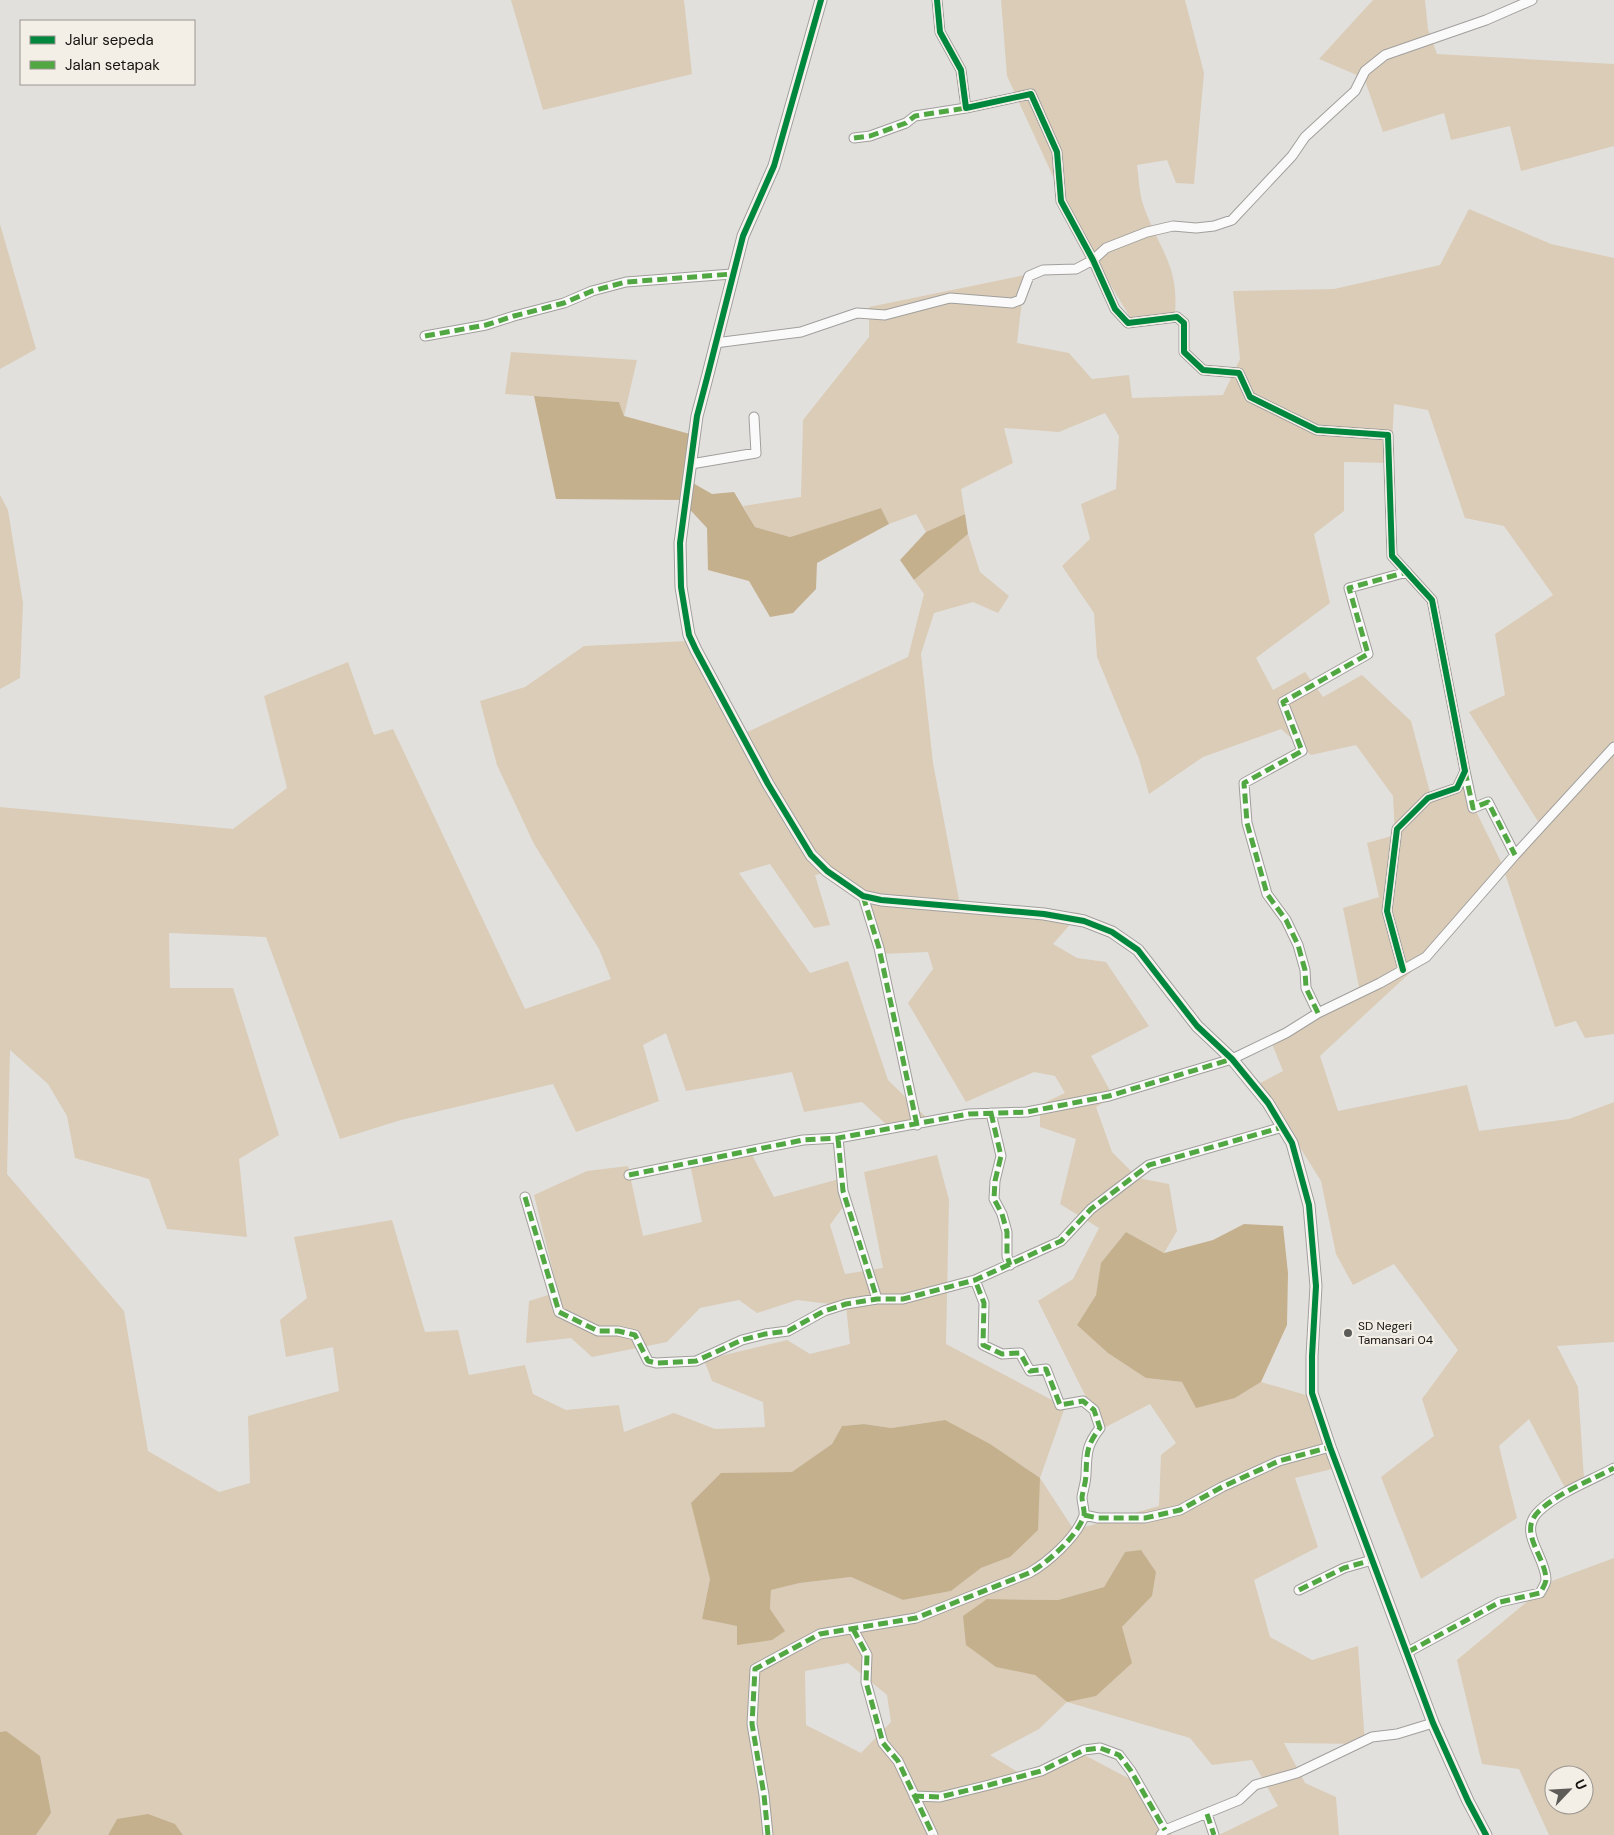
<svg xmlns="http://www.w3.org/2000/svg" width="1614" height="1835" viewBox="0 0 1614 1835" font-family="'DM Sans',sans-serif">
	<style>
		.green { fill: #daccb7; fill-rule: evenodd }
		.water { fill: #c5b08e }
		.lines { fill: none; stroke-linecap: round; stroke-linejoin: round }
		.minor-casing { stroke: #a19f9c; stroke-width: 11 }
		.tertiary-casing { stroke: #a19f9c; stroke-width: 13 }
		.minor { stroke: #fbfafa; stroke-width: 9 }
		.tertiary { stroke: #fbfafa; stroke-width: 11 }
		.quiet { stroke: #51a842; stroke-width: 5; stroke-dasharray: 10 5; stroke-linecap: butt }
		.cycleway-casing { stroke: #f3eee6; stroke-width: 9 }
		.cycleway { stroke: #00873e; stroke-width: 6 }
		.poi-dot { fill: #5c5b57; stroke: #f3eee6; stroke-width: 2 }
		.labels { text-anchor: middle; dominant-baseline: central; stroke-width: 4.5; stroke-linejoin: round; paint-order: stroke }
		.poi-label { font-size: 12px; fill: #141310; stroke: #f3eee6; text-anchor: start }
	</style>
	<rect width="100%" height="100%" fill="#e2e0dc"/>
	<!-- green -->
	<path class="green" d="M511 0H684L692 74 543 110Z
		M1001 0H1185L1204 73 1194 184 1176 183 1167 160 1137 165C1139 178 1139 194 1144 207 1159 250 1179 264 1175 314L1136 327 1079 233 1007 76Z
		M1373 0H1425L1428 29 1437 54 1614 64V146L1521 171 1510 126 1451 140 1444 113 1383 132 1364 78 1319 59Z
		M1469 209 1551 244 1614 258V1034L1585 1038 1576 1021 1555 1027 1503 867 1427 957 1320 1056 1338 1111 1467 1085 1479 1131 1569 1119 1614 1102V1342L1557 1346 1578 1387 1584 1479 1565 1488 1529 1419 1499 1446 1517 1518 1421 1579 1381 1477 1434 1436 1422 1399 1458 1350 1394 1264 1353 1285 1336 1254 1321 1181 1286 1125 1253 1087 1283 1071 1270 1039 1359 987 1343 908 1379 897 1367 843 1395 835 1393 796 1356 745 1311 755 1281 729 1203 757 1149 794 1139 759 1097 657 1094 613 1062 566 1090 539 1081 504 1116 489 1119 436 1105 413 1059 432 1004 428 1013 463 961 489 965 514 926 532 916 514 889 524 881 508 790 537 755 527 743 506 801 497 803 420 869 337V307L1025 275 1017 343 1069 353 1092 379 1129 375 1132 398 1223 395 1240 359 1233 291 1334 289 1440 265ZM1394 404 1428 410 1465 518 1504 526 1553 595 1495 634 1505 695 1469 712 1539 823 1503 866 1464 787 1431 796 1411 721 1362 675 1323 697 1305 672 1273 690 1256 658 1330 603 1314 534 1344 511V462L1391 463Z
		M0 224 36 349 0 369Z
		M511 352 637 360 624 416 619 402 505 394Z
		M0 495 8 510 23 603 20 678 0 689Z
		M968 534 980 572 1009 596 998 613 973 602 934 613 921 654 933 763 960 905 1080 913 1053 944 1077 958 1106 962 1149 1026 1091 1056 1113 1096 1096 1107 1112 1152 1138 1178 1169 1184 1177 1231 1164 1253 1126 1232 1102 1263 1096 1295 1077 1325 1146 1378 1182 1382 1235 1398 1261 1382 1313 1397 1336 1468 1295 1478 1318 1547 1254 1580 1270 1637 1312 1660 1358 1646 1365 1744 1284 1743 1305 1783 1336 1797 1339 1835H1219L1278 1806 1252 1760 1212 1765 1190 1738 1067 1702 1039 1729 990 1755 1024 1776 1075 1750 1143 1786 1160 1830 1173 1835H183L175 1824 117 1819 108 1835H36L50 1813 6 1731 0 1732V807L233 829 287 788 264 696 348 662 374 735 393 729 525 1009 611 979 599 949 534 844 497 765 480 701 525 687 584 646 688 641 741 735 908 657 924 594 914 580ZM770 864 814 928 830 925 815 875 835 871 855 884 880 954 928 952 933 969 908 1003 966 1102 1034 1072 1055 1076 1065 1093 1040 1105V1127L1076 1139 1060 1204 1099 1228 1073 1279 1038 1301 1102 1429 1150 1404 1176 1443 1161 1455 1159 1506 1074 1530 1040 1478 1065 1407 946 1344 949 1200 937 1155 864 1172 883 1268 845 1274 830 1225 843 1207 839 1179 774 1197 751 1153 690 1164 702 1222 643 1236 628 1166 587 1171 534 1195 558 1292 529 1301 526 1343 571 1338 592 1357 667 1342 700 1308 739 1300 757 1313 797 1300 846 1306 850 1344 810 1354 787 1340 704 1360 712 1381 763 1402 765 1427 715 1429 674 1413 624 1432 619 1405 566 1410 533 1394 525 1365 469 1375 458 1330 425 1332 392 1220 294 1237 307 1298 280 1320 286 1357 333 1347 339 1391 248 1416 250 1483 219 1492 148 1451 124 1311 7 1174 10 1050 48 1084 67 1116 75 1158 149 1179 167 1229 247 1237 239 1159 279 1135 233 988H170L169 933 266 937 340 1139 401 1120 553 1084 576 1132 659 1101 643 1045 666 1033 686 1091 792 1072 804 1112 862 1102 888 1126 928 1119 888 1080 848 961 810 973 739 873ZM945 1420 1010 1557 981 1568 951 1591 903 1600 851 1577 800 1583 771 1590 770 1609 737 1645 738 1626 702 1619 710 1579 721 1473H792L832 1444 842 1426 864 1424 891 1428ZM1125 1552 1152 1596 1122 1627 1067 1702 1035 1675 987 1599 1058 1600 1104 1587ZM848 1663 887 1695 891 1722 861 1753 806 1725 805 1671Z
		M1614 1558V1835H1549L1519 1769 1482 1764 1457 1660 1552 1581ZM1554 1775H1584V1805H1554Z"/>
	<!-- water -->
	<path class="water" d="M534 396 619 402 624 416 690 434 686 479 712 494 734 492 755 527 790 537 881 508 889 524 817 563 816 589 793 613 770 617 749 581 708 570 707 528 681 500 556 499Z
		M965 514 968 534 914 580 900 560 926 532Z
		M1244 1224 1283 1226 1288 1273 1287 1325 1261 1382 1235 1398 1196 1408 1182 1382 1146 1378 1108 1353 1077 1325 1096 1295 1101 1263 1126 1232 1164 1253 1213 1240Z
		M945 1420 990 1444 1040 1478 1038 1530 1010 1557 981 1568 951 1591 903 1600 851 1577 800 1583 771 1590 770 1609 785 1631 772 1640 737 1645V1626L702 1619 710 1579 691 1503 721 1473 792 1472 832 1444 842 1426 864 1424 891 1428Z
		M1141 1550 1156 1572 1152 1596 1122 1627 1132 1663 1096 1696 1067 1702 1035 1675 996 1667 966 1645 963 1616 987 1599 1058 1600 1104 1587 1125 1552Z
		M6 1731 40 1756 51 1813 36 1835H0V1732Z
		M148 1814 175 1824 183 1835H108L117 1819Z"/>
	<g class="lines">
		<defs>
			<path id="minor" d="M937 0 940 32 961 70 966 108 1031 94 1057 152 1061 201 1093 260 1115 309 1128 323 1177 317 1184 323V352L1203 370 1239 373 1250 397 1317 430 1388 435 1392 556 1432 600 1465 771 1457 788 1428 798 1397 829 1387 911 1403 970
				M854 138 870 136 906 123 915 116 966 108
				M425 336 486 325 514 316 564 303 592 291 626 282 732 274
				M715 343 801 332 857 313 885 315 950 298 1012 303 1020 300 1029 276 1043 270 1076 269 1093 260 1106 248 1147 232 1173 226 1196 228 1214 226 1232 220 1292 156 1305 137 1355 91 1365 71 1385 55 1486 20 1532 0
				M691 464 756 453 754 417
				M1465 771 1473 808 1488 802 1515 855
				M863 896 879 948 917 1125
				M1318 1013 1306 988 1305 970 1298 945 1286 920 1267 894 1247 823 1244 783 1302 751 1283 702 1368 654 1349 588 1407 572
				M991 1113 1001 1156 995 1181 994 1199 1002 1214 1007 1232V1256L1010 1265
				M838 1138 843 1191 877 1299
				M629 1175 803 1140 838 1138 969 1114 1027 1112 1109 1096 1232 1059 1286 1033 1318 1013 1380 983 1426 957 1515 855 1614 747
				M525 1197 559 1312 598 1331H618L635 1335 648 1361 656 1363 696 1361 742 1340 765 1334 788 1331 824 1311 846 1304 877 1299H903L975 1280 1061 1241 1091 1209 1149 1165 1283 1127
				M1084 1515 1098 1518H1145L1180 1510 1222 1487 1279 1461 1330 1447
				M1299 1590 1344 1568 1372 1560
				M853 1629 867 1655 866 1682 883 1743 898 1761 933 1835
				M1408 1652 1500 1602 1540 1593C1542 1589 1546 1584 1546 1579 1545 1555 1517 1532 1539 1511 1559 1492 1590 1481 1614 1468
				M914 1796 940 1797 989 1785 1041 1771 1084 1750 1100 1748 1119 1755 1131 1771 1165 1830
				M1207 1814 1214 1835
				M768 1835 764 1795 752 1724 755 1669 820 1634 916 1618 1029 1573C1047 1563 1076 1538 1084 1516 1085 1511 1082 1503 1082 1497 1083 1490 1086 1482 1086 1474 1087 1453 1086 1446 1100 1428L1094 1410 1083 1401 1060 1405 1046 1369 1030 1371 1020 1353 1002 1354 983 1345 984 1303 975 1280
				M1161 1835 1165 1830 1239 1800 1255 1785 1297 1773 1372 1737 1397 1734 1433 1723"/>
			<path id="tertiary" d="M821 0 774 166 743 236 707 378 697 416 680 543 681 587 689 635 696 650 768 784 811 855 827 871 863 896 881 900 1044 914 1084 921 1112 932 1138 950 1197 1026 1232 1059 1268 1103 1292 1143 1309 1205 1316 1286 1312 1356V1393L1330 1447 1433 1723 1468 1801 1486 1835"/>
		</defs>
		<!-- minor casing -->
		<use href="#minor" class="minor-casing"/>
		<!-- tertiary casing -->
		<use href="#tertiary" class="tertiary-casing"/>
		<!-- minor -->
		<use href="#minor" class="minor"/>
		<!-- tertiary -->
		<use href="#tertiary" class="tertiary"/>
		<!-- quiet -->
		<path class="quiet" d="M854 138 870 136 906 123 915 116 966 108
			M425 336 486 325 514 316 564 303 592 291 626 282 732 274
			M1465 771 1473 808 1488 802 1515 855
			M863 896 879 948 917 1125
			M1318 1013 1306 988 1305 970 1298 945 1286 920 1267 894 1247 823 1244 783 1302 751 1283 702 1368 654 1349 588 1407 572
			M991 1113 1001 1156 995 1181 994 1199 1002 1214 1007 1232V1256L1010 1265
			M838 1138 843 1191 877 1299
			M629 1175 803 1140 838 1138 969 1114 1027 1112 1109 1096 1232 1059
			M525 1197 559 1312 598 1331H618L635 1335 648 1361 656 1363 696 1361 742 1340 765 1334 788 1331 824 1311 846 1304 877 1299H903L975 1280 1061 1241 1091 1209 1149 1165 1283 1127
			M1084 1515 1098 1518H1145L1180 1510 1222 1487 1279 1461 1330 1447
			M1299 1590 1344 1568 1372 1560
			M853 1629 867 1655 866 1682 883 1743 898 1761 933 1835
			M1408 1652 1500 1602 1540 1593C1542 1589 1546 1584 1546 1579 1545 1555 1517 1532 1539 1511 1559 1492 1590 1481 1614 1468
			M914 1796 940 1797 989 1785 1041 1771 1084 1750 1100 1748 1119 1755 1131 1771 1165 1830
			M1207 1814 1214 1835
			M768 1835 764 1795 752 1724 755 1669 820 1634 916 1618 1029 1573C1047 1563 1076 1538 1084 1516 1085 1511 1082 1503 1082 1497 1083 1490 1086 1482 1086 1474 1087 1453 1086 1446 1100 1428L1094 1410 1083 1401 1060 1405 1046 1369 1030 1371 1020 1353 1002 1354 983 1345 984 1303 975 1280"/>
		<defs>
			<path id="cycleway" d="M821 0 774 166 743 236 707 378 697 416 680 543 681 587 689 635 696 650 768 784 811 855 827 871 863 896 881 900 1044 914 1084 921 1112 932 1138 950 1197 1026 1232 1059 1268 1103 1292 1143 1309 1205 1316 1286 1312 1356V1393L1330 1447 1433 1723 1468 1801 1486 1835
				M937 0 940 32 961 70 966 108 1031 94 1057 152 1061 201 1093 260 1115 309 1128 323 1177 317 1184 323V352L1203 370 1239 373 1250 397 1317 430 1388 435 1392 556 1432 600 1465 771 1457 788 1428 798 1397 829 1387 911 1403 970"/>
		</defs>
		<!-- cycleway casing -->
		<use href="#cycleway" class="cycleway-casing"/>
		<!-- cycleway -->
		<use href="#cycleway" class="cycleway"/>
	</g>
	<!-- markers -->
	<circle class="poi-dot" cx="1348" cy="1333" r="5"/>
	<g class="labels">
		<!-- poi labels -->
		<g class="poi-label">
			<text x="1358" y="1326">SD Negeri<tspan x="1358" dy="14">Tamansari 04</tspan></text>
		</g>
	</g>
	<!-- legend -->
	<rect x="20" y="20" width="175" height="65" fill="#f3eee6" stroke="#9a9690"/>
	<rect x="30" y="36" width="25" height="8" fill="#00873e" stroke="#9a9690"/>
	<text x="65" y="45" font-size="15" fill="#141310">Jalur sepeda</text>
	<rect x="30" y="61" width="25" height="8" fill="#51a842" stroke="#9a9690"/>
	<text x="65" y="70" font-size="15" fill="#141310">Jalan setapak</text>
	<!-- north arrow -->
	<g transform="translate(1569 1790) rotate(65)"><circle r="24" fill="#f3eee6" stroke="#9a9690"/>
	<path d="M0-4L9 19L0 12L-9 19Z" fill="#5c5b57"/>
	<text y="-8" font-size="14" font-weight="bold" text-anchor="middle" fill="#141310">U</text>
	</g>
</svg>
